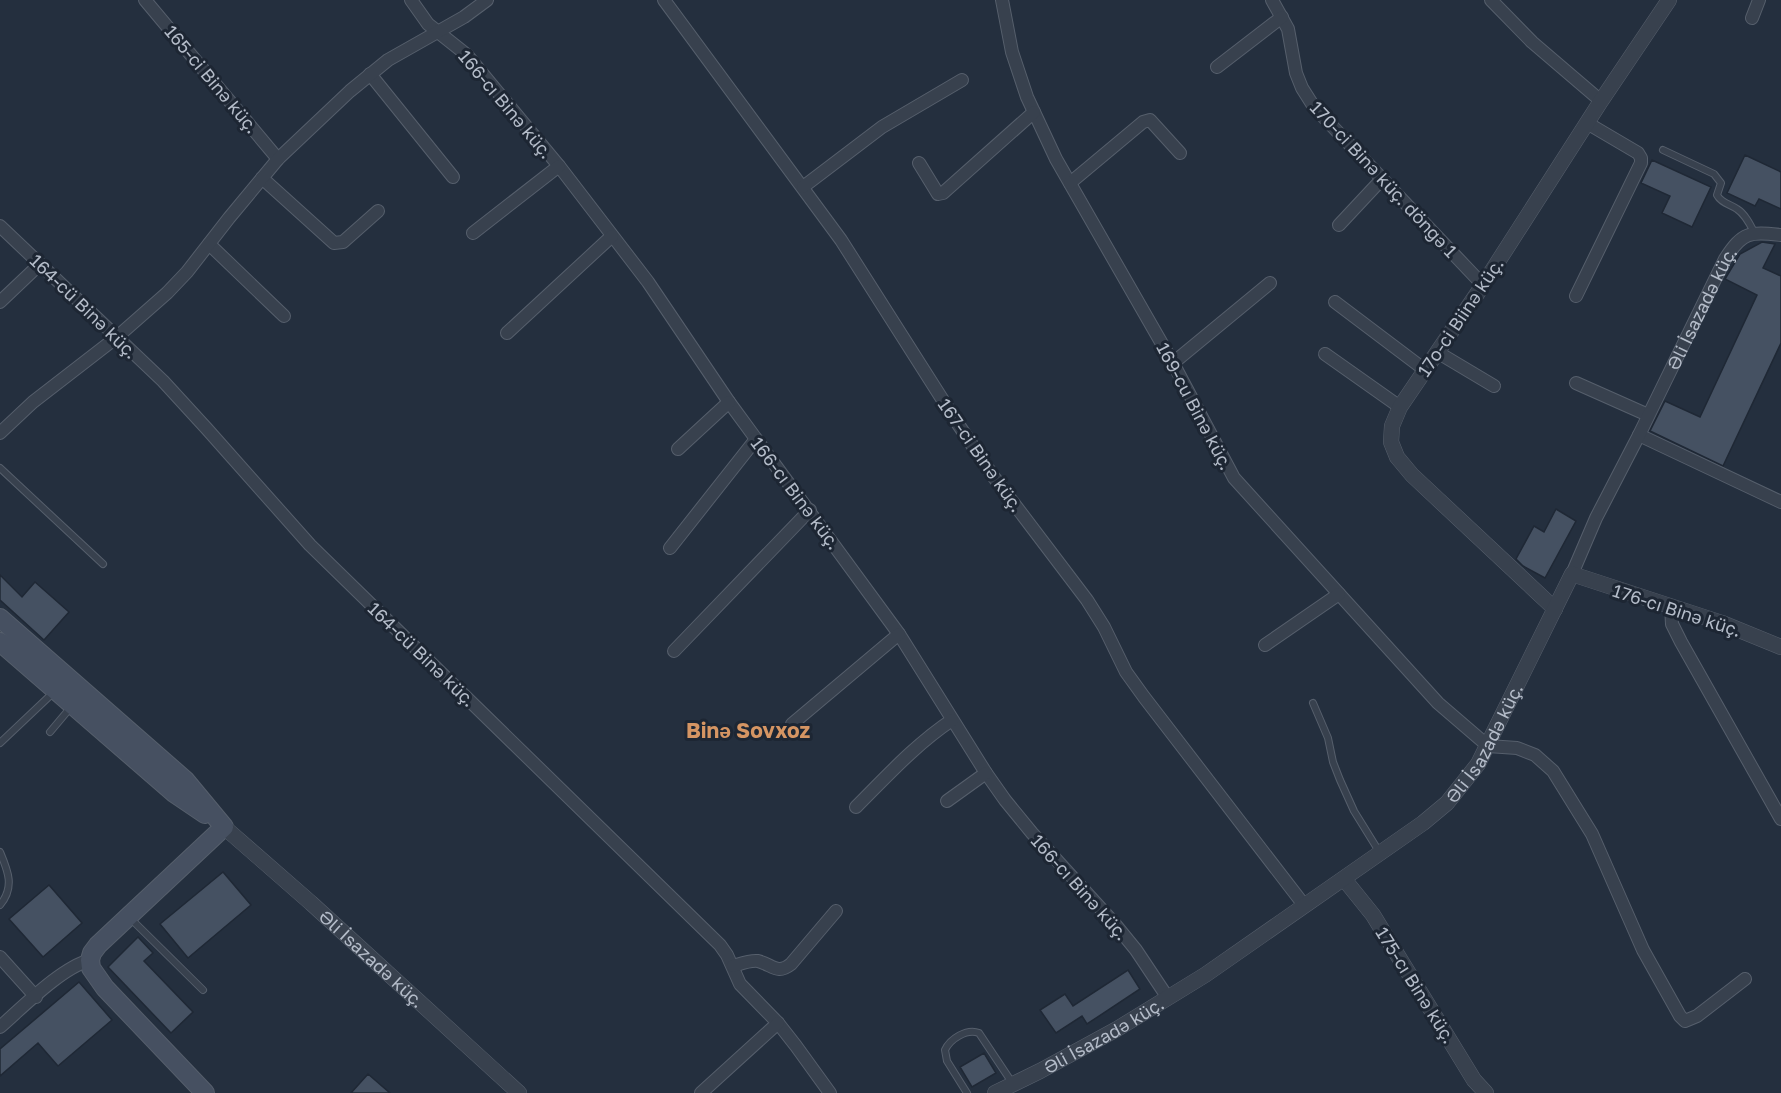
<svg xmlns="http://www.w3.org/2000/svg" width="1781" height="1093" viewBox="0 0 1781 1093" font-family="'Golos Text',sans-serif">
	<style>
		.building { fill: #455162; stroke: #1f2835; stroke-width: 1.5 }
		.lines { fill: none; stroke-linecap: round; stroke-linejoin: round }
		.service-casing { stroke: #565f6c; stroke-width: 8 }
		.minor-casing { stroke: #565f6c; stroke-width: 14 }
		.tertiary-casing { stroke: #565f6c; stroke-width: 16 }
		.secondary-casing { stroke: #565f6c; stroke-width: 20 }
		.service { stroke: #38414e; stroke-width: 6 }
		.minor { stroke: #38414e; stroke-width: 12 }
		.tertiary { stroke: #38414e; stroke-width: 15 }
		.secondary { stroke: #465061; stroke-width: 18 }
		.labels { text-anchor: middle; dominant-baseline: central; stroke-width: 6; stroke-linejoin: round; paint-order: stroke }
		.street-label { font-size: 18px; fill: #b4bcc9; stroke: #1d2633 }
		.quarter-label { font-size: 21px; font-weight: bold; fill: #d59563; stroke: #1d2633 }
	</style>
	<rect width="100%" height="100%" fill="#242f3e"/>
	<!-- building -->
	<path class="building" d="M1745 155 1781 172V209L1759 199 1755 206 1727 193Z
		M1652 160 1711 187 1692 227 1662 213 1670 196 1641 183Z
		M1762 242 1775 244 1763 268 1781 276V343L1723 466 1650 431 1665 401 1700 417 1757 295 1725 279 1740 254Z
		M1556 509 1576 521 1545 578 1523 566 1516 559 1534 526 1544 532Z
		M0 575 22 597 35 582 69 612 44 640 0 600Z
		M223 872 251 905 188 958 160 924Z
		M49 885 82 923 43 957 9 919Z
		M138 937 153 953 144 961 193 1012 171 1033 108 967Z
		M1128 970 1140 989 1087 1024 1082 1016 1056 1033 1040 1010 1065 994 1073 1006Z
		M79 982 112 1020 58 1066 38 1043 0 1076V1049Z
		M984 1053 996 1073 972 1087 960 1067Z
		M368 1074 390 1093H351Z"/>
	<g class="lines">
		<defs>
			<path id="service" d="M1663 150 1714 174 1721 183 1717 195C1721 203 1730 204 1737 209 1745 214 1750 224 1754 232
				M0 468 103 564
				M1313 703 1328 738 1333 762 1340 780 1354 811 1380 853
				M50 732 71 707
				M0 743 55 691
				M0 852C8 871 15 887 0 905
				M129 917 203 990
				M967 1093 947 1061 945 1050C950 1039 967 1028 979 1033L1013 1084"/>
			<g id="minor">
				<path d="M145 0 278 159"/>
				<path d="M411 0 428 24 467 55 559 166 648 282 729 402 899 634 986 773 1005 800 1032 833 1114 923 1136 950 1168 998"/>
				<path d="M664 0 841 240 958 424 993 476 1087 600 1104 627 1126 672 1144 697 1304 905"/>
				<path d="M1002 0 1012 52 1027 97 1056 159 1173 363 1234 478 1438 703 1488 746 1517 748 1535 755 1553 771 1592 834 1643 950 1680 1016 1685 1021 1697 1016 1745 979"/>
				<path d="M1272 0 1288 29 1296 73 1302 88 1314 107 1483 285"/>
				<path d="M1491 0 1532 42 1601 101"/>
				<path d="M1752 18 1759 0"/>
				<path d="M1217 67 1282 17"/>
				<path d="M370 74 453 177"/>
				<path d="M919 163 938 194 943 193 1034 112"/>
				<path d="M262 178 334 243 343 242 378 211"/>
				<path d="M1070 183 1143 122 1150 120 1180 153"/>
				<path d="M803 187 882 127 962 80"/>
				<path d="M1339 225 1382 179"/>
				<path d="M0 226 163 381 207 429 310 545 720 945 727 955 740 984 778 1023 796 1046 830 1093"/>
				<path d="M473 233 559 166"/>
				<path d="M209 244 284 316"/>
				<path d="M1576 296 1641 163V158L1638 153 1587 123"/>
				<path d="M0 302 40 264"/>
				<path d="M1335 302 1425 370"/>
				<path d="M507 333 612 236"/>
				<path d="M1437 352 1494 386"/>
				<path d="M1325 354 1400 407"/>
				<path d="M1173 363 1270 283"/>
				<path d="M1576 383 1648 415"/>
				<path d="M0 433 33 402 117 337 167 293 187 272 229 218 278 159 350 91 388 60 464 17 487 0"/>
				<path d="M1639 435 1781 502"/>
				<path d="M678 449 729 402"/>
				<path d="M670 548 756 439"/>
				<path id="s1" d="M1572 574 1596 518 1639 435 1725 259C1743 231 1750 232 1781 235"/>
				<path d="M1671 606 1672 624 1681 642 1781 819"/>
				<path d="M1265 645 1339 594"/>
				<path d="M674 651 810 510"/>
				<path d="M792 724 899 634"/>
				<path d="M947 801 986 773"/>
				<path d="M856 807C887 776 916 744 952 720"/>
				<path d="M0 957 36 997"/>
				<path d="M733 966C740 964 750 960 758 961 773 965 777 975 791 964L836 911"/>
				<path d="M0 1027C24 1006 61 968 90 960"/>
				<path d="M701 1093 778 1023"/>
			</g>
			<g id="tertiary">
				<path d="M1555 609 1412 475 1397 457 1391 442 1392 426 1400 407 1483 285 1601 101 1669 0"/>
				<path id="s2" d="M224 827 311 903 519 1093"/>
				<path d="M1344 879 1373 915 1474 1080 1486 1093"/>
				<path id="s3" d="M995 1093 1040 1071 1117 1029 1205 975 1423 823 1447 803 1478 764 1572 574 1722 623 1781 647"/>
			</g>
			<path id="secondary" d="M0 618 185 780 224 827
				M0 642 174 793 205 814
				M205 1093 105 988 91 968 90 960 92 953 98 945 224 827"/>
		</defs>
		<!-- service casing -->
		<use href="#service" class="service-casing"/>
		<!-- minor casing -->
		<use href="#minor" class="minor-casing"/>
		<!-- tertiary casing -->
		<use href="#tertiary" class="tertiary-casing"/>
		<!-- secondary casing -->
		<use href="#secondary" class="secondary-casing"/>
		<!-- service -->
		<use href="#service" class="service"/>
		<!-- minor -->
		<use href="#minor" class="minor"/>
		<!-- tertiary -->
		<use href="#tertiary" class="tertiary"/>
		<!-- secondary -->
		<use href="#secondary" class="secondary"/>
	</g>
	<g class="labels">
		<!-- street labels -->
		<g class="street-label">
			<text transform="translate(212 79) rotate(50)">165-ci Binə küç.</text>
			<text transform="translate(506 104) rotate(50)">166-cı Binə küç.</text>
			<text transform="translate(1384 179) rotate(47)">170-ci Binə küç. döngə 1</text>
			<text transform="translate(84 306) rotate(44)">164-cü Binə küç.</text>
			<text stroke="none"><textPath href="#s1" startOffset="296">Əli İsazadə küç.</textPath></text>
			<text transform="translate(1460 317) rotate(-56)">17o-ci Biinə küç.</text>
			<text transform="translate(1195 406) rotate(62)">169-cu Binə küç.</text>
			<text transform="translate(981 455) rotate(55)">167-ci Binə küç.</text>
			<text transform="translate(796 493) rotate(53)">166-cı Binə küç.</text>
			<text transform="translate(1677 610) rotate(18)">176-cı Binə küç.</text>
			<text transform="translate(422 654) rotate(44)">164-cü Binə küç.</text>
			<text stroke="none"><textPath href="#s3" startOffset="609">Əli İsazadə küç.</textPath></text>
			<text transform="translate(1080 887) rotate(48)">166-cı Binə küç.</text>
			<text stroke="none"><textPath href="#s2" startOffset="198">Əli İsazadə küç.</textPath></text>
			<text transform="translate(1416 985) rotate(58)">175-cı Binə küç.</text>
			<text stroke="none"><textPath href="#s3" startOffset="123">Əli İsazadə küç.</textPath></text>
		</g>
		<!-- quarter labels -->
		<g class="quarter-label">
			<text x="748" y="730">Binə Sovxoz</text>
		</g>
	</g>
</svg>
